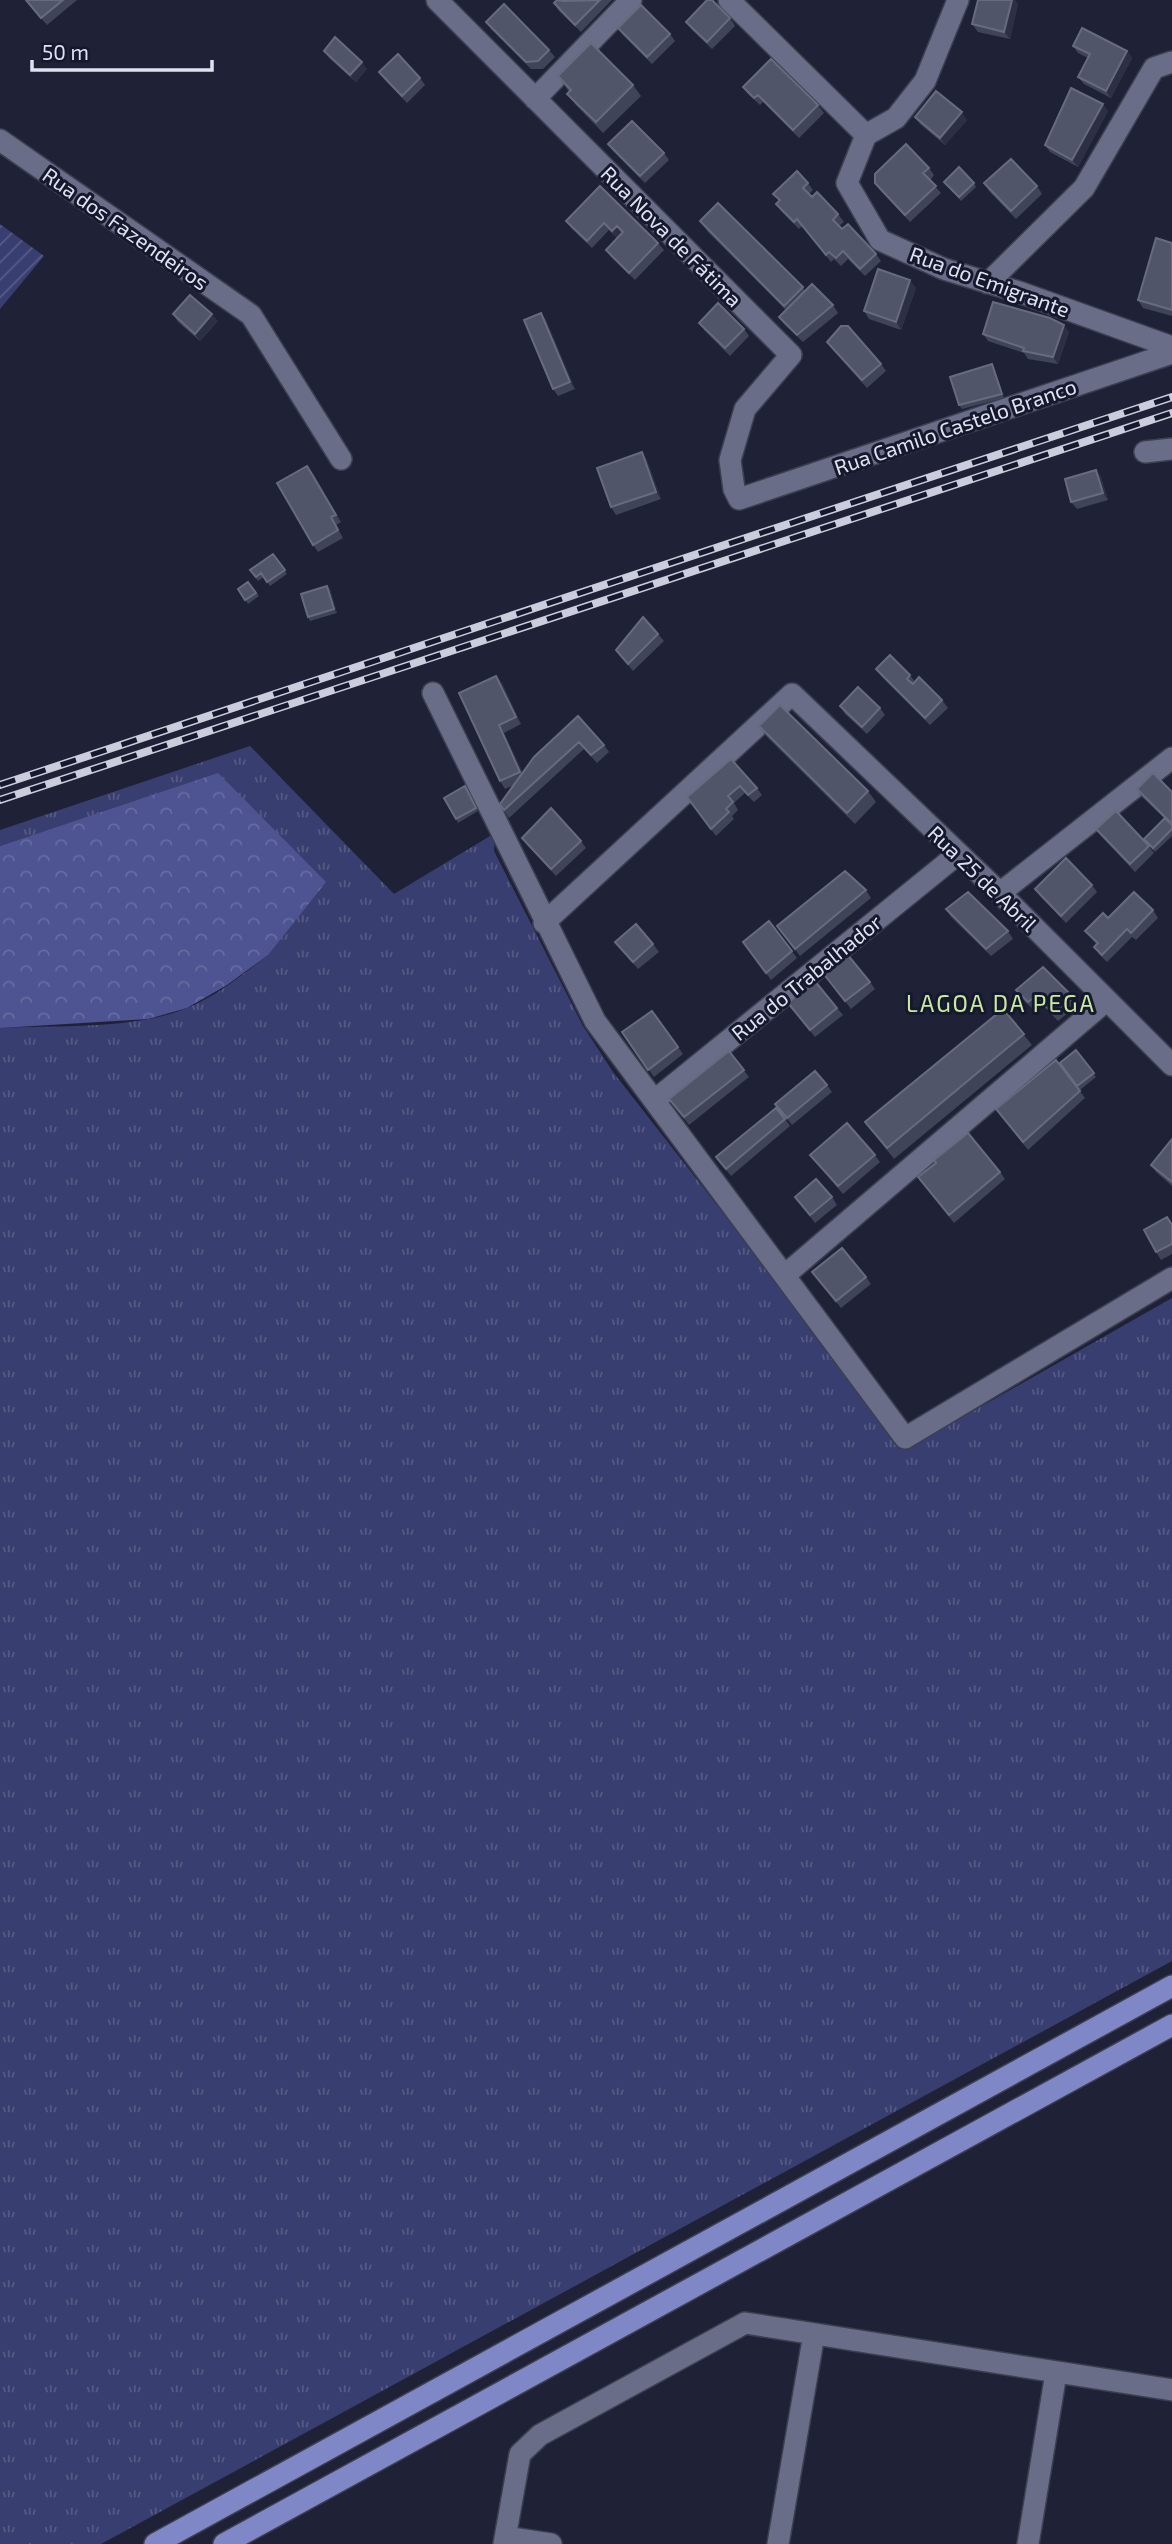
<svg xmlns="http://www.w3.org/2000/svg" width="1172" height="2544" viewBox="0 0 1172 2544" font-family="'Exo 2',sans-serif">
	<style>
		.grass { fill: url(#grass-tufts) }
		.forest { fill: url(#forest-crowns) }
		.garden { fill: url(#garden-furrows) }
		.lines { fill: none; stroke-linecap: round; stroke-linejoin: round }
		.minor-casing { stroke: #3d3f51; stroke-width: 24 }
		.major-casing { stroke: #3d3f51; stroke-width: 24 }
		.minor { stroke: #696d87; stroke-width: 21 }
		.major { stroke: #7f87c7; stroke-width: 21 }
		.rail-casing { stroke: #cbcddd; stroke-width: 8 }
		.rail { stroke: #16192d; stroke-width: 5; stroke-dasharray: 16; stroke-linecap: butt }
		.wall { fill: #404459 }
		.shaded-wall { fill: #2c2f45 }
		.building { fill: #51556a; stroke: #686b7f; stroke-width: 2 }
		.labels { text-anchor: middle; dominant-baseline: central; stroke-width: 6; stroke-linejoin: round; paint-order: stroke }
		.street-label { font-size: 21px; fill: #e0e2f1; stroke: #16192d }
		.neighbourhood-label { font-size: 23px; letter-spacing: 2px; fill: #cbeaa1; stroke: #16192d }
	</style>
	<defs>
		<pattern id="grass-tufts" width="24" height="20" patternUnits="userSpaceOnUse" patternTransform="scale(1.75)"><rect width="24" height="20" fill="#393e70"/><path d="M3 7l-1-3M5 7V3M7 7l1-3M15 17l-1-3M17 17v-4M19 17l1-3" fill="none" stroke="#555a85"/></pattern>
		<pattern id="forest-crowns" width="20" height="18" patternUnits="userSpaceOnUse" patternTransform="scale(1.75)"><rect width="20" height="18" fill="#4d5491"/><path d="M2 6a3 3 0 1 1 6 0M12 15a3 3 0 1 1 6 0" fill="none" stroke="#666ca1"/></pattern>
		<pattern id="garden-furrows" width="10" height="10" patternUnits="userSpaceOnUse" patternTransform="scale(1.75)"><rect width="10" height="10" fill="#393e70"/><path d="M-1 1l2-2M0 10L10 0M9 11l2-2" fill="none" stroke="#555a85"/></pattern>
	</defs>
	<rect width="100%" height="100%" fill="#1f2237"/>
	<!-- grass -->
	<path class="grass" d="M250 746 394 894 495 833 494 851 583 1026 613 1072 899 1438 910 1447 1172 1298V1961L101 2544H0V1028C57 1025 134 1030 187 1008 216 997 243 974 268 955L218 774 0 846V830Z"/>
	<!-- forest -->
	<path class="forest" d="M218 773 326 882 268 955 227 985 187 1008 148 1019 0 1028V846Z"/>
	<!-- garden -->
	<path class="garden" d="M0 224 44 256 0 309Z"/>
	<g class="lines">
		<defs>
			<path id="minor" d="M437 0 791 355 745 409 730 460 734 489 739 499 1172 353
				M729 0 866 135
				M958 0 925 81 896 118 866 135 847 183 880 240 944 269 1019 292 1172 347
				M535 99 631 0
				M0 140 251 315 341 459
				M988 283 1084 188 1154 68 1172 62
				M1145 452 1172 449
				M433 693 595 1021 905 1438 1172 1278
				M1000 893 1172 758
				M544 923 792 694 1000 893 1172 1065
				M655 1100 958 854
				M785 1275 1107 1000
				M506 2537 551 2544
				M504 2544 520 2454 540 2435 745 2323 1172 2390
				M778 2544 814 2334
				M1028 2544 1056 2373"/>
			<path id="major" d="M155 2544 1172 1986
				M224 2544 1172 2025"/>
		</defs>
		<!-- minor casing -->
		<use href="#minor" class="minor-casing"/>
		<!-- major casing -->
		<use href="#major" class="major-casing"/>
		<!-- minor -->
		<use href="#minor" class="minor"/>
		<!-- major -->
		<use href="#major" class="major"/>
		<defs>
			<path id="rail" d="M0 785 1172 397
				M0 800 1172 413"/>
		</defs>
		<!-- rail casing -->
		<use href="#rail" class="rail-casing"/>
		<!-- rail -->
		<use href="#rail" class="rail"/>
	</g>
	<!-- wall -->
	<path class="wall" d="M25 0H77L47 25Z
		M565 0H612L581 32 559 11 554 3Z
		M1018 4 1010 39 978 32 972 24Z
		M730 18 735 26 712 49 691 29 686 22Z
		M486 22 549 50 555 57 543 69H531L491 29Z
		M618 28 670 34 675 41 652 64 623 35Z
		M1073 46 1127 51 1132 58 1111 98 1084 84 1078 77 1088 58 1078 53Z
		M324 51 367 69 356 82 329 58Z
		M379 72 420 78 425 85 407 103 384 79Z
		M558 76 633 85 641 96 603 133 575 104 567 94 569 92Z
		M743 87 818 105 824 113 799 138 763 102 760 105 748 94Z
		M1108 111 1078 167 1050 152 1045 145Z
		M915 117 967 120 945 145 920 124Z
		M608 144 664 153 669 160 645 183 613 151Z
		M929 168 934 175 930 180 941 193 910 222 880 190 875 183Z
		M944 182 974 183 976 187 961 201Z
		M808 183 813 190 809 194 838 214 844 222 839 226 876 254 881 261 865 276 848 259 841 266 834 259 831 262 802 226 799 229 781 211 776 204 779 201 773 194Z
		M984 183 1037 186 1042 194 1016 219 989 191Z
		M600 186 658 243 664 250 635 280 611 257 606 250 617 238 609 230 592 248 571 228 566 221Z
		M700 221 803 287 805 291 833 305 838 313 803 342 784 324 779 317 786 310 708 232Z
		M1172 243V316L1143 308 1138 300Z
		M916 288 901 330 869 319 864 311Z
		M541 313 546 320 575 389 558 396 553 389Z
		M173 314 218 321 200 341 178 322Z
		M699 323 744 329 749 336 730 356 704 330Z
		M1069 332 1058 364 1028 359 1024 353 988 341 983 334Z
		M827 342 881 364 886 371 867 388 832 349Z
		M994 368 1004 398 962 409 959 405Z
		M642 452 647 460 661 499 616 515 611 507Z
		M1096 470 1101 477 1108 500 1077 509 1071 502Z
		M313 473 341 522 336 525 343 538 318 552 313 545Z
		M273 554 287 574 270 586 264 577 258 581 250 570Z
		M248 582 259 596 248 604 238 589Z
		M327 586 330 589 337 613 310 621 308 617Z
		M658 634 664 641 633 671 616 650Z
		M876 669 910 675 915 682 942 700 948 708 930 725 882 677Z
		M496 676 502 683 521 724 504 733 523 773 578 716 604 745 609 752 597 763 584 749 509 818 500 804 514 785 505 789 500 781Z
		M840 706 880 708 885 715 867 734 845 714Z
		M759 726 868 791 876 802 855 824 767 737Z
		M731 759 757 788 762 795 754 802 745 793 734 803 738 810 732 816 734 819 716 836 687 797Z
		M1137 789 1172 792V836L1155 852 1147 844 1154 853 1135 872 1102 837 1096 829 1146 843 1164 818 1142 797Z
		M468 790 478 811 458 823 456 819Z
		M522 838 581 841 586 848 556 876 527 845Z
		M1092 885 1097 892 1066 923 1040 896 1035 889Z
		M866 890 871 898 800 956 777 926Z
		M946 909 1008 931 1013 939 991 956 951 917Z
		M1153 910 1158 918 1136 940 1132 937 1107 962 1099 954 1094 947 1096 944 1085 931 1108 918Z
		M769 921 797 958 771 980 743 942Z
		M615 942 653 944 659 952 638 969Z
		M823 973 870 982 875 989 851 1009Z
		M1016 990 1073 997 1078 1005 1058 1021 1041 1003 1033 1009 1021 998Z
		M788 1003 837 1008 843 1015 815 1037Z
		M652 1011 683 1054 654 1077 622 1032Z
		M1024 1035 1032 1045 894 1159 865 1122Z
		M1076 1050 1096 1077 1080 1090 1060 1063Z
		M729 1051 749 1077 689 1125 669 1099Z
		M827 1085 832 1092 792 1125 775 1104Z
		M1080 1091 1085 1098 1028 1150 996 1109Z
		M785 1119 790 1126 731 1176 716 1157Z
		M1172 1139V1186L1156 1172 1151 1165Z
		M810 1155H875L880 1162 843 1194Z
		M936 1163 1000 1172 1005 1179 954 1223 918 1177Z
		M795 1197H832L837 1205 815 1223Z
		M1172 1223V1254L1161 1260 1156 1252Z
		M812 1272 866 1277 871 1284 841 1308Z"/>
	<!-- shaded-wall -->
	<path class="shaded-wall" d="M1012 0H1015L1018 4 1010 39 1004 32Z
		M1127 51 1132 58 1111 98 1106 91Z
		M362 62 367 69 356 82 350 75Z
		M1103 104 1108 111 1078 167 1072 160Z
		M962 112 967 120 945 145 940 138Z
		M617 226 622 234 617 239 612 231Z
		M910 280 916 288 901 330 896 322Z
		M541 313 546 320 575 389 570 382Z
		M212 314 218 321 200 341 195 334Z
		M1064 325 1069 332 1058 364 1053 357Z
		M642 452 647 460 661 499 656 492Z
		M307 466 313 473 341 522 336 515Z
		M1096 470 1101 477 1108 500 1103 493Z
		M327 586 330 589 337 613 334 609Z
		M496 676 502 683 521 724 516 717Z
		M499 725 504 733 526 779 520 772Z"/>
	<!-- building -->
	<path class="building" d="M26 0H63L41 18Z
		M557 0 564 1 600 0 575 25 554 3Z
		M707 0H712L730 18 707 42 686 22Z
		M978 0H1012L1004 32 972 24Z
		M504 4 549 50 538 61 526 62 486 22Z
		M641 5 670 34 647 57 618 28Z
		M1082 28 1127 51 1106 91 1078 77 1090 54 1073 46Z
		M335 37 362 62 350 75 324 51Z
		M591 43 633 85 596 122 567 94 571 90 558 76Z
		M398 54 420 78 402 96 379 72Z
		M771 59 818 105 793 130 758 95 754 98 743 87Z
		M1071 88 1103 104 1072 160 1045 145Z
		M936 91 962 112 940 138 915 117Z
		M632 121 664 153 640 176 608 144Z
		M906 144 929 168 923 173 936 186 905 215 875 183V174Z
		M1011 159 1037 186 1011 211 984 183Z
		M959 167 974 183 959 197 944 182Z
		M797 171 808 183 803 188 812 197 817 192 838 214 833 220 842 229 848 224 876 254 860 269 843 251 836 258 829 252 826 255 797 219 794 222 776 204 780 200 773 194Z
		M600 186 658 243 629 273 606 250 623 232 617 226 612 231 604 223 587 241 566 221Z
		M718 203 803 287 784 306 700 221Z
		M1156 238 1172 243V310L1138 300Z
		M878 269 910 280 896 322 864 311Z
		M812 284 833 305 797 335 779 317Z
		M190 295 212 314 195 334 173 314Z
		M993 302 1050 318 1064 325 1053 357 1023 351 1024 348 983 334Z
		M718 303 744 329 725 348 699 323Z
		M541 313 570 382 553 389 524 320Z
		M841 326H848L881 364 862 380 827 342Z
		M992 364 1002 394 959 405 950 377Z
		M642 452 656 492 611 507 597 468Z
		M307 466 336 515 331 517 338 530 313 545 277 483Z
		M1096 470 1103 493 1071 502 1065 479Z
		M273 554 285 570 267 582 261 573 256 577 250 570Z
		M248 582 256 593 245 600 238 589Z
		M327 586 334 609 308 617 301 594Z
		M643 617 658 634 628 664 616 650Z
		M890 655 910 675 907 679 913 684 919 677 942 700 925 718 876 669Z
		M496 676 516 717 499 725 520 772 500 781 459 693Z
		M858 687 880 708 862 727 840 706Z
		M780 705 868 791 847 813 759 726Z
		M578 716 604 745 591 755 579 742 504 810 500 804 534 757Z
		M731 759 757 788 748 795 740 786 728 796 733 802 726 809 729 812 711 829 687 797Z
		M1153 773 1172 792V824L1137 789Z
		M465 786 476 808 456 819 444 798Z
		M551 808 581 841 551 869 522 838Z
		M1116 811 1149 846 1130 864 1096 829Z
		M1165 818 1172 825V829L1153 848 1144 839Z
		M1066 858 1092 885 1061 916 1035 889Z
		M845 871 866 890 795 949 777 926Z
		M968 892 1008 931 986 949 946 909Z
		M1134 892 1153 910 1131 933 1127 929 1102 955 1094 947 1098 943 1085 931 1103 913 1108 918Z
		M769 921 792 951 766 973 743 942Z
		M636 924 653 944 633 962 615 942Z
		M847 954 870 982 845 1001 823 973Z
		M1043 967 1073 997 1053 1014 1036 996 1028 1002 1016 990Z
		M814 980 837 1008 810 1030 788 1003Z
		M1003 1009 1024 1034 887 1148 865 1122Z
		M652 1011 678 1047 648 1070 622 1032Z
		M1076 1050 1094 1073 1077 1086 1060 1063Z
		M729 1051 744 1070 684 1117 669 1099Z
		M1056 1060 1080 1091 1023 1142 996 1109Z
		M815 1071 827 1085 787 1118 775 1104Z
		M776 1108 785 1119 726 1169 716 1157Z
		M847 1123 875 1155 838 1186 810 1155Z
		M968 1133 1000 1172 949 1215 918 1177 936 1163 934 1160Z
		M1172 1139V1182L1151 1165Z
		M816 1179 832 1197 810 1215 795 1197Z
		M1167 1217 1172 1225V1244L1156 1252 1144 1230Z
		M842 1248 866 1277 836 1301 812 1272Z"/>
	<g class="labels">
		<!-- street labels -->
		<g class="street-label">
			<text transform="translate(126 228) rotate(35)">Rua dos Fazendeiros</text>
			<text transform="translate(672 236) rotate(45)">Rua Nova de Fátima</text>
			<text transform="translate(990 281) rotate(20)">Rua do Emigrante</text>
			<text transform="translate(955 426) rotate(-19)">Rua Camilo Castelo Branco</text>
			<text transform="translate(983 878) rotate(44)">Rua 25 de Abril</text>
			<text transform="translate(806 977) rotate(-39)">Rua do Trabalhador</text>
		</g>
		<!-- neighbourhood labels -->
		<g class="neighbourhood-label">
			<text x="1001" y="1003">LAGOA DA PEGA</text>
		</g>
	</g>
	<!-- scale -->
	<path d="M32 60v10h180v-10" fill="none" stroke="#e0e2f1" stroke-width="3.5"/>
	<text x="42" y="60" font-size="21" fill="#e0e2f1" stroke="#16192d" stroke-width="5" paint-order="stroke">50 m</text>
</svg>
